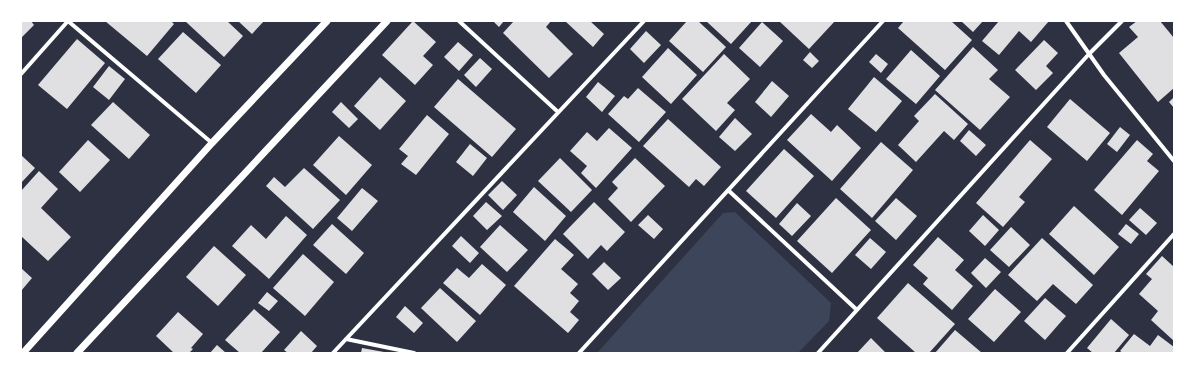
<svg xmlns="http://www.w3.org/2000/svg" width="1195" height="374" viewBox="0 0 1195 374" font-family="Rubik,sans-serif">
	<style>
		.green { fill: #3c4559 }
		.building { fill: #e0e0e3 }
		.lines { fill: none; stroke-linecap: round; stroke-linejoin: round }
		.minor { stroke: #fff; stroke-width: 4 }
		.tertiary { stroke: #fff; stroke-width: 7 }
	</style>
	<rect width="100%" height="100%" fill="#2d3142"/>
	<!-- green -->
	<path class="green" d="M735 212 831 303 829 321 798 353H597L723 213Z"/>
	<!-- building -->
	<path class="building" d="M21 21H31L34 25 21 38Z
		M105 21H171L174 24 147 56Z
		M185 21H227L243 36 224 57Z
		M238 21H264L252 34Z
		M413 21 436 42 423 56 433 65 415 85 382 55Z
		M493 21H504L499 27Z
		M514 21H551L546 27 573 54 549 78 503 33Z
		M565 21H590L604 34 593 47Z
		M687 21H698L726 47 703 72 669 41Z
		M706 21H752L731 44Z
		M779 21H835L809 49Z
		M904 21H951L972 40 945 70 898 28Z
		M961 21H983L973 32Z
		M999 21H1049L1031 42 1019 31 999 55 982 41Z
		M1137 21H1160L1174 38V88L1158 102 1119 53 1138 37 1129 27Z
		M762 22 783 41 760 67 739 48Z
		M646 31 661 45 644 63 630 49Z
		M183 32 221 65 196 93 158 59Z
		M77 39 105 63 67 109 38 85Z
		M1044 40 1058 53 1046 66 1053 73 1036 90 1015 70Z
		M458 42 473 55 459 71 444 57Z
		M973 47 998 70 989 79 1010 97 980 130 935 90Z
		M668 48 697 75 671 104 642 77Z
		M911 50 940 76 916 104 886 79Z
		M810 52 819 61 812 68 803 60Z
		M724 54 750 79 727 103 735 110 716 131 682 99Z
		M876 54 888 64 881 73 869 62Z
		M480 58 492 69 476 87 464 75Z
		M109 66 125 79 109 100 93 87Z
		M380 77 406 101 380 130 354 106Z
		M874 77 902 101 876 132 848 109Z
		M458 79 516 129 492 157 434 107Z
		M772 81 789 96 771 117 755 102Z
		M598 82 615 96 602 112 586 97Z
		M638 88 666 112 639 142 608 114 624 96 628 99Z
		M935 94 968 124 954 140 944 131 916 162 898 145 919 121 914 116Z
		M1174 97V108L1169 102Z
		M1070 99 1110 133 1087 161 1047 127Z
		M113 102 150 135 129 159 91 125Z
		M341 102 358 119 349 128 332 112Z
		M811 114 831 132 837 125 861 148 832 181 787 140Z
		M427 115 449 134 416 175 401 164 408 156 399 149Z
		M735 118 752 134 735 151 719 137Z
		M668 119 721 167 704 186 696 179 689 187 643 146Z
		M1120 127 1130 135 1117 152 1107 144Z
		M609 128 632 148 596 188 581 173 587 166 570 151 587 132 597 141Z
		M969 130 986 145 976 156 960 141Z
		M339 136 372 165 346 195 313 165Z
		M88 140 110 160 80 192 59 172Z
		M1030 140 1052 159 1019 197 1025 202 1003 227 976 203Z
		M1137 140 1153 154 1147 161 1159 171 1122 215 1094 190Z
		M881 142 913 170 872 218 840 189Z
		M470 144 487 158 473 176 456 162Z
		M784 149 814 176 776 218 746 191Z
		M21 155 35 168 21 183Z
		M560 158 592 190 571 212 538 181Z
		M635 158 665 186 631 222 608 199 618 188 612 182Z
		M304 168 340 200 313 229 266 186 274 177 285 187Z
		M39 171 58 189 41 208 71 237 48 261 21 236V191Z
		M502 181 517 195 503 210 488 195Z
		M534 187 566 216 545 241 513 212Z
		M362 188 378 201 352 231 337 218Z
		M836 198 871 230 832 273 797 241Z
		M896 198 917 216 896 240 875 221Z
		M486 202 502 216 487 230 473 216Z
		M594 202 625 232 607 251 601 245 588 259 563 234Z
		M797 203 811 216 792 236 779 224Z
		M1074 206 1119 247 1094 275 1049 234Z
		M1140 208 1157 223 1146 235 1129 220Z
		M648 215 663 229 654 239 638 225Z
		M983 215 999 230 985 246 969 231Z
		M286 216 307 235 269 279 232 246 251 225 266 239Z
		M332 224 364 253 346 274 313 245Z
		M1126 224 1139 234 1131 244 1118 234Z
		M500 225 528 250 507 272 480 247Z
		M1011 227 1030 245 1009 267 990 250Z
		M461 236 479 253 470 263 452 246Z
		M938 237 964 260 955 270 973 286 952 310 923 284 928 278 913 265Z
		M870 238 886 252 871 269 855 255Z
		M1042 238 1093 285 1076 304 1053 284 1037 301 1008 275Z
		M555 239 574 255 561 269 578 284 570 293 579 301 570 312 579 320 568 333 514 286Z
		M214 246 246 275 218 306 186 277Z
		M303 254 334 282 305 316 273 288Z
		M1162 256 1174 267V341L1151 320 1158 311 1139 294 1152 279 1146 274Z
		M985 258 1001 272 986 288 971 273Z
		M604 262 621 278 608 290 592 274Z
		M482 264 506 285 480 315 443 283 457 268 469 278Z
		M21 268 32 278 21 291Z
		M908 283 955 324 929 353H916L877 318Z
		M440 288 476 321 457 342 421 308Z
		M995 289 1021 312 994 342 968 319Z
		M267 292 278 301 269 311 258 303Z
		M1045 298 1066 316 1045 340 1024 321Z
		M405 306 423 323 414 333 396 317Z
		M254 309 280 332 261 353H240L225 340Z
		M178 312 203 334 191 348 193 349 189 353H174L156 336Z
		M1111 319 1129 335 1114 353H1093L1087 348Z
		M955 330 982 353H935Z
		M301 331 317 346 311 353H288L284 350Z
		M1134 334 1150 346 1158 335 1174 347V353H1123L1120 351Z
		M871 338 886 353H857Z
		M217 345 226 353H210Z
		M362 348 384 352V353H361Z"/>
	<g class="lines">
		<!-- minor -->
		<path class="minor" d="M459 21 558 112
			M1066 21 1104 75 1174 161
			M21 74 68 21 212 143
			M728 190 857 310
			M346 339 414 353
			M333 353 644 21
			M579 353 883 21
			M818 353 1089 54 1122 21
			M1067 353 1174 234"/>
		<!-- tertiary -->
		<path class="tertiary" d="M23 353 212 143 327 21
			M77 353 387 21"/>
	</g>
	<!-- border -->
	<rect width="1195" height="374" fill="none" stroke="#ffffff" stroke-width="44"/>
</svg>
